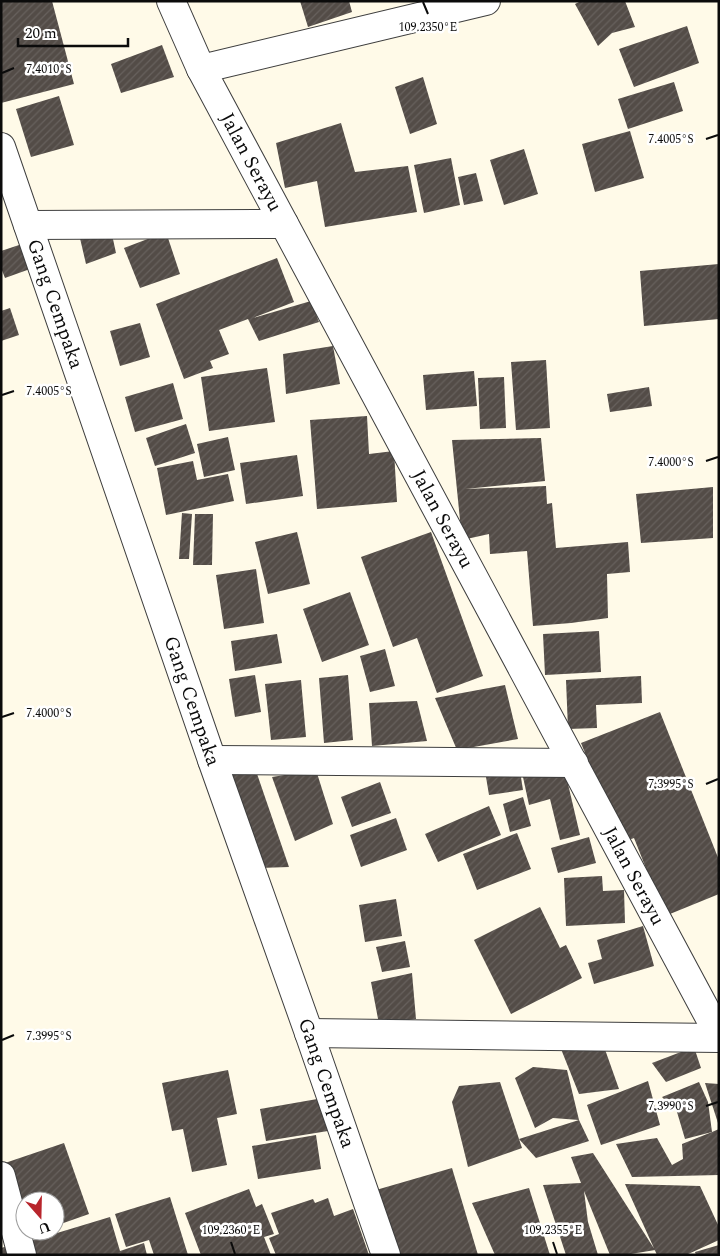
<svg xmlns="http://www.w3.org/2000/svg" width="720" height="1256" viewBox="0 0 720 1256" font-family="Spectral,serif">
	<style>
		.building { fill: url(#building-hatch) }
		.lines { fill: none; stroke-linecap: round; stroke-linejoin: round }
		.minor-casing { stroke: #3e3e3e; stroke-width: 30 }
		.minor { stroke: #fff; stroke-width: 28 }
		.ticks { fill: none; stroke: #0b0b0b; stroke-width: 2 }
		.labels { text-anchor: middle; dominant-baseline: central; stroke-width: 5; stroke-linejoin: round; paint-order: stroke }
		.street-label { font-size: 20px; fill: #0b0b0b; stroke: #fff }
		.ticks-label { font-size: 12px; text-anchor: middle; fill: #0b0b0b; stroke: #fff; stroke-width: 5; stroke-linejoin: round; paint-order: stroke }
	</style>
	<defs>
		<pattern id="building-hatch" width="6" height="6" patternUnits="userSpaceOnUse" patternTransform="scale(1.25)"><rect width="6" height="6" fill="#534c47"/><path d="M-1 1l2-2M0 6l6-6M5 7l2-2" fill="none" stroke="#67615d"/></pattern>
	</defs>
	<rect width="100%" height="100%" fill="#fffae8"/>
	<!-- building -->
	<path class="building" d="M1 1H52L74 84 1 103Z
		M300 1H349L352 12 308 27Z
		M581 1H625L635 27 612 33 598 46 575 4Z
		M687 26 699 63 634 87 619 49Z
		M162 45 174 77 121 93 111 64Z
		M423 77 437 124 410 134 395 87Z
		M674 82 683 111 628 129 618 99Z
		M59 96 74 145 31 157 16 109Z
		M341 123 355 172 408 166 417 212 325 227 317 181 285 188 276 143Z
		M630 131 644 178 595 192 582 144Z
		M524 149 538 194 504 205 490 160Z
		M451 158 460 205 424 213 414 165Z
		M476 173 483 201 464 205 458 177Z
		M111 230 116 253 86 264 79 234Z
		M166 232 180 274 140 288 124 248Z
		M22 244 30 269 5 278 1 268V251Z
		M277 258 294 302 253 318 311 301 319 322 259 341 248 319 219 330 229 354 210 361 213 368 184 379 156 304Z
		M719 264V319L644 326 640 271Z
		M10 308 19 335 1 341V311Z
		M140 323 150 357 120 366 110 331Z
		M333 346 340 384 286 394 283 354Z
		M546 360 550 428 516 430 511 362Z
		M267 368 275 422 209 431 201 377Z
		M474 371 477 406 426 410 423 375Z
		M504 377 506 428 480 429 478 378Z
		M173 383 183 419 135 432 125 397Z
		M649 387 652 406 610 412 607 394Z
		M367 416 369 454 394 451 397 502 317 509 310 420Z
		M186 424 195 453 155 466 146 438Z
		M228 437 235 470 204 477 197 444Z
		M541 438 545 481 465 489 546 486 547 504 552 503 556 548 628 542 630 572 607 574 608 618 571 623 533 626 527 551 490 554 489 534 462 540 452 440Z
		M297 455 303 496 246 504 240 463Z
		M193 461 197 480 228 474 234 501 166 515 157 468Z
		M713 487V538L641 543 636 494Z
		M182 513 192 514 189 559H179Z
		M195 514H213L212 565H193Z
		M297 532 310 584 268 594 255 542Z
		M431 532 483 676 437 693 417 638 393 647 361 557Z
		M256 569 264 623 224 629 216 575Z
		M350 592 369 645 322 662 303 609Z
		M599 631 601 672 545 675 543 634Z
		M277 634 282 663 235 671 231 641Z
		M385 649 395 686 370 692 360 656Z
		M255 675 261 712 235 717 229 679Z
		M348 675 353 740 324 743 319 678Z
		M641 676 642 703 596 705 597 728 568 729 566 680Z
		M301 680 306 737 271 740 265 684Z
		M505 685 518 739 457 750 435 698Z
		M417 701 427 741 372 746 369 703Z
		M660 712 719 860V894L665 916 634 838 621 843 581 743Z
		M519 765 523 790 489 795 485 771Z
		M564 767 580 835 560 840 550 799 529 805 523 777Z
		M255 768 289 867 259 868 224 770Z
		M316 770 333 824 295 841 272 777Z
		M380 782 391 813 352 827 341 797Z
		M523 797 531 826 510 832 503 804Z
		M489 806 501 835 438 862 425 834Z
		M396 818 407 850 361 867 350 835Z
		M517 833 531 869 477 890 463 854Z
		M589 837 596 863 558 873 551 848Z
		M602 876 603 891 624 890 625 923 566 926 564 878Z
		M396 899 402 936 365 942 359 905Z
		M540 907 560 948 566 945 582 978 511 1014 474 940Z
		M643 926 654 966 594 984 588 963 602 959 597 940Z
		M405 941 410 967 382 972 376 947Z
		M412 973 416 1019 379 1024 371 982Z
		M602 1041 619 1089 579 1094 561 1049Z
		M694 1047 701 1068 666 1082 652 1063Z
		M533 1067 567 1070 579 1120 553 1118 535 1128 515 1078Z
		M228 1070 237 1114 217 1118 227 1165 192 1172 183 1129 172 1131 162 1083Z
		M648 1081 660 1125 601 1145 587 1105Z
		M500 1082 522 1148 468 1167 452 1102 459 1086Z
		M699 1082 708 1102 712 1132 719 1129V1175L632 1177 616 1144 657 1138 672 1165 683 1159 682 1144 712 1132 685 1139 677 1112 662 1097Z
		M705 1083 719 1084V1122L718 1123Z
		M323 1098 328 1131 266 1141 260 1109Z
		M579 1120 589 1141 536 1158 519 1139Z
		M316 1135 321 1169 258 1179 252 1146Z
		M64 1143 89 1214 55 1226V1201H25V1219L5 1163Z
		M593 1153 655 1250 625 1255H610L584 1191 588 1222 598 1255H566L543 1185 581 1183 571 1157Z
		M452 1168 478 1255H395L376 1190Z
		M625 1184 700 1186 719 1227V1240L686 1255H657Z
		M529 1188 550 1255H495L472 1203Z
		M249 1189 256 1207 262 1204 274 1234 264 1237 271 1255H201L185 1213Z
		M170 1197 188 1255H154L149 1240 126 1247 115 1214Z
		M328 1198 334 1216 353 1209 369 1255H276L269 1238 279 1234 271 1213 313 1199 315 1203Z
		M110 1217 120 1251 144 1243 147 1255H27L24 1243Z
		M719 1245V1255H696L695 1252Z
		M8 1246 12 1255H1V1248Z"/>
	<g class="lines">
		<defs>
			<g id="minor">
				<path id="s1" d="M171 1 201 69 719 1035"/>
				<path d="M201 69 486 1"/>
				<path id="s2" d="M1 147 212 760 309 1033 386 1255"/>
				<path d="M28 225 284 224"/>
				<path d="M212 760 574 763"/>
				<path d="M309 1033 719 1038"/>
				<path d="M1 1176 22 1255"/>
			</g>
		</defs>
		<!-- minor casing -->
		<use href="#minor" class="minor-casing"/>
		<!-- minor -->
		<use href="#minor" class="minor"/>
	</g>
	<!-- ticks -->
	<path class="ticks" d="M423 2 428 14M2 73 14 68M706 139 718 135M2 395 14 391M706 461 718 457M2 717 14 713M706 784 718 779M2 1040 14 1035M706 1106 718 1102M231 1242 235 1254M553 1242 557 1254"/>
	<g class="labels">
		<!-- street labels -->
		<g class="street-label">
			<text stroke="none"><textPath href="#s1" startOffset="180">Jalan Serayu</textPath></text>
			<text stroke="none"><textPath href="#s2" startOffset="166">Gang Cempaka</textPath></text>
			<text stroke="none"><textPath href="#s1" startOffset="585">Jalan Serayu</textPath></text>
			<text stroke="none"><textPath href="#s2" startOffset="586">Gang Cempaka</textPath></text>
			<text stroke="none"><textPath href="#s1" startOffset="990">Jalan Serayu</textPath></text>
			<text stroke="none"><textPath href="#s2" startOffset="991">Gang Cempaka</textPath></text>
		</g>
	</g>
	<g class="ticks-label">
		<text x="428" y="31">109.2350°E</text>
		<text x="49" y="73">7.4010°S</text>
		<text x="671" y="143">7.4005°S</text>
		<text x="49" y="395">7.4005°S</text>
		<text x="671" y="466">7.4000°S</text>
		<text x="49" y="717">7.4000°S</text>
		<text x="671" y="788">7.3995°S</text>
		<text x="49" y="1040">7.3995°S</text>
		<text x="671" y="1110">7.3990°S</text>
		<text x="231" y="1234">109.2360°E</text>
		<text x="553" y="1234">109.2355°E</text>
	</g>
	<!-- border -->
	<rect width="720" height="1256" fill="none" stroke="#0b0b0b" stroke-width="5"/>
	<!-- north arrow -->
	<g transform="translate(40 1216) rotate(160)"><circle r="24" fill="#ffffff" stroke="#9d9d9d"/>
	<path d="M0-4L9 19L0 12L-9 19Z" fill="#b8252c"/>
	<text y="-8" font-size="14" font-weight="bold" text-anchor="middle" fill="#0b0b0b">U</text>
	</g>
	<!-- scale -->
	<path d="M18 38v8h110v-8" fill="none" stroke="#0b0b0b" stroke-width="2.5"/>
	<text x="25" y="38" font-size="15" fill="#0b0b0b" stroke="#ffffff" stroke-width="4" paint-order="stroke">20 m</text>
</svg>
